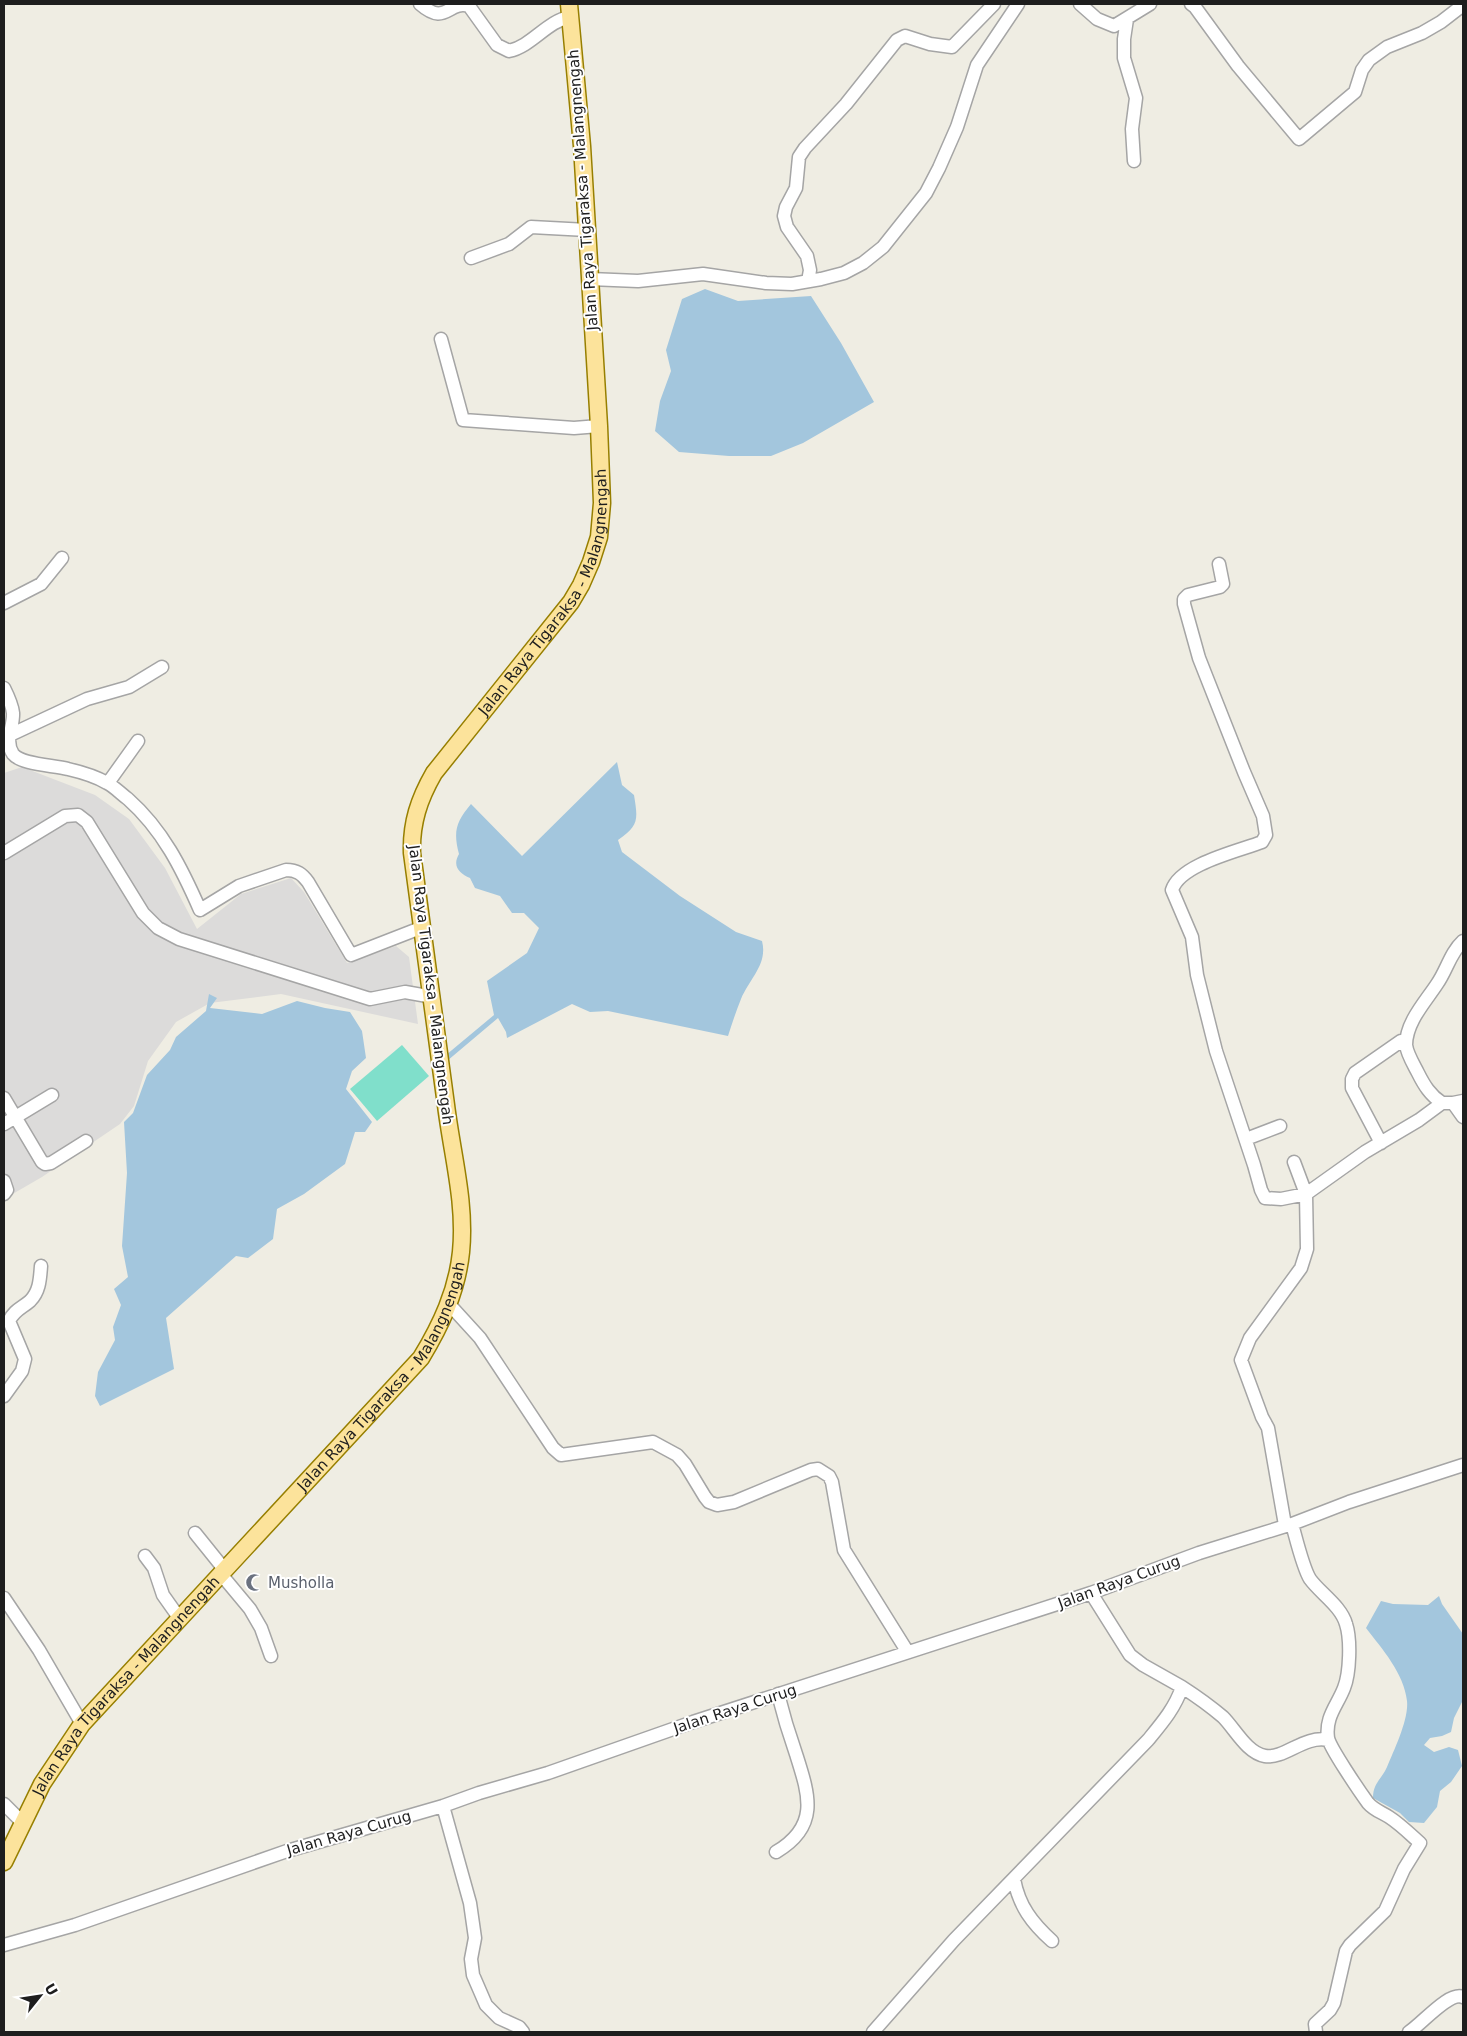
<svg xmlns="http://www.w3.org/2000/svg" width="1467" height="2036" viewBox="0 0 1467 2036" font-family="'DejaVu Sans',sans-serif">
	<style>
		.residential { fill: #dcdbda }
		.pitch { fill: #80dfcb }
		.water { fill: #a3c6dd }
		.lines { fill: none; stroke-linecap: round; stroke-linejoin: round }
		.minor-casing { stroke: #a5a5a5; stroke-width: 15 }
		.major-casing { stroke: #977f00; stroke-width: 19 }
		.minor { stroke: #fff; stroke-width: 12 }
		.major { stroke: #fce39b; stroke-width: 16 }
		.labels { text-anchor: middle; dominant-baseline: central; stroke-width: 4; stroke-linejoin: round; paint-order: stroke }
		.street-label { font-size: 15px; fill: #1e1e1e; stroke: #fff }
		.worship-label { font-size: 15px; fill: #5b616d; stroke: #fff; text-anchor: start }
	</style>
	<rect width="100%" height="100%" fill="#efede3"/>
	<!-- residential -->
	<path class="residential" d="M22 767 95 795 129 819 165 868 197 929 241 894 291 878 304 892 347 963 396 946 409 957 418 1024 281 994 210 1003 176 1022 148 1061 134 1106 120 1124 42 1177 4 1199V773Z"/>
	<!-- pitch -->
	<path class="pitch" d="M402 1045 429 1076 377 1121 350 1089Z"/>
	<!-- water -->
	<path class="water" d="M705 289 738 301 811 296 841 343 874 402 803 443 771 456H729L679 452 655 431 660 401 671 371 666 350 682 299Z
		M617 762 622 785 634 795C638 820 639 825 618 840L622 852 680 896 736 932 762 941C768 964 750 978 741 999 736 1011 732 1024 728 1036L608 1011 590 1012 572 1004 507 1038 506 1032 498 1018 447 1061 446 1055 494 1015 487 981 527 953 539 928 524 913H512L500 896 475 888 470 878C459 873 452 866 459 854 453 831 456 822 471 804L522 856Z
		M209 994 217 998 210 1008 262 1014 297 1001 325 1008 350 1012 362 1031 366 1058 352 1071 346 1089 372 1122 365 1132H355L345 1164 304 1194 277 1209 273 1239 248 1258 236 1256 166 1318 174 1369 100 1406 95 1396 98 1372 115 1340 113 1327 121 1305 114 1289 128 1277 122 1246 127 1173 124 1122 133 1113 147 1075 170 1050 176 1037 206 1011Z
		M1439 1596 1442 1604 1463 1634V1700L1454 1718 1451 1732 1442 1736 1430 1738 1424 1745 1434 1752 1449 1747 1458 1750 1462 1766 1451 1782 1440 1791 1437 1807 1424 1823 1409 1822 1400 1813 1373 1798C1373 1783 1381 1780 1387 1767 1394 1750 1409 1719 1407 1701 1404 1673 1382 1649 1366 1628L1381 1601 1393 1604 1428 1605Z"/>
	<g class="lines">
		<defs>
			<path id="minor" d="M420 4C446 27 448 0 469 6L497 45 509 51C532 46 547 21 570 17
				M1080 4 1097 19 1114 26 1150 4
				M1191 4 1195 7 1238 66 1299 139 1355 92 1362 70 1369 60 1387 47 1422 33 1441 22 1463 5
				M1127 19 1124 39V58L1136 98 1132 129 1134 161
				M471 258 509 244 531 227 587 230
				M590 279 638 281 703 274 766 283 792 284 821 279 844 273 863 263 883 247 926 193 939 168 957 127 977 65 1018 4
				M808 281 810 270 807 256 787 227 784 216 786 207 796 188 799 157 805 148 846 104 897 40 905 36 930 44 952 47 994 4
				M441 339 463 420 574 428 599 426
				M1219 564 1223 584 1220 587 1188 595 1184 599V604L1199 658 1244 772 1263 816 1266 835 1262 842C1239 851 1180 864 1172 890L1192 937 1197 975 1216 1051 1254 1165 1261 1190 1265 1198 1281 1199 1306 1194 1294 1162
				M4 603 41 584 62 558
				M4 688C8 696 12 704 13 713 14 726 4 741 13 754 22 765 54 765 68 769 81 772 95 776 107 783 115 787 121 794 128 799 163 830 182 869 200 910L239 886 286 870C297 870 302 874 308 882L351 955 423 927
				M10 735 87 699 129 687 162 667
				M108 783 138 741
				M4 853 65 816 78 815 87 822 143 913 158 928 179 939 370 999 405 992 433 997
				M4 1098 42 1162 45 1164 51 1163 86 1141
				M1442 1103C1430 1095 1424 1085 1418 1073 1414 1065 1407 1054 1406 1045 1406 1022 1426 1001 1437 984 1447 970 1450 953 1463 941
				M1453 1103 1463 1117
				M4 1124 52 1095
				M1246 1139 1280 1126
				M1381 1143 1352 1088V1079L1355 1073 1401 1041 1406 1047
				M4 1181 7 1190 4 1194
				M449 1304 480 1338 553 1448 561 1455 653 1442 677 1455 685 1464 705 1497 709 1502 717 1505 734 1502 811 1470 818 1469 829 1476 832 1482 844 1550 907 1651
				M4 1396 22 1371 25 1359 9 1321C14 1310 22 1308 30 1301 40 1291 40 1278 41 1266
				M1292 1524C1296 1538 1303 1568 1310 1579 1320 1593 1341 1606 1346 1624 1351 1639 1350 1673 1344 1688 1337 1706 1325 1717 1328 1738 1330 1748 1360 1792 1368 1803 1374 1810 1381 1812 1389 1817 1400 1824 1410 1834 1420 1843L1404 1869 1385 1911 1350 1945 1346 1951 1334 2003 1330 2010 1315 2024 1316 2032
				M1285 1525 1268 1428 1262 1417 1241 1360 1250 1338 1301 1268 1307 1249 1306 1194 1365 1152 1419 1120 1442 1103H1453L1463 1101
				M195 1533 224 1569
				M145 1556 154 1568 163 1595 180 1619
				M220 1573 250 1609 261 1628 271 1656
				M4 1598 39 1650 82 1724
				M1182 1687C1196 1696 1210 1706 1223 1717 1235 1729 1247 1753 1265 1756 1285 1759 1304 1735 1328 1740
				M4 1804 23 1823
				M443 1806 470 1903 475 1938 471 1959 473 1975 486 2005 499 2018 519 2027 523 2032
				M776 1852C820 1826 809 1795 796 1754 789 1734 783 1714 778 1694
				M1014 1879C1019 1906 1032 1923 1052 1941
				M4 1945 75 1925 287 1851 443 1806 479 1793 548 1773 693 1722 1091 1593 1199 1553 1292 1524 1349 1502 1463 1465
				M873 2032 954 1940 1148 1740C1162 1723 1175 1708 1182 1687L1143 1665 1130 1655 1091 1593
				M1409 2032C1423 2023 1449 1991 1463 1997"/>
			<g id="major">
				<path id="s1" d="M4 1862 42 1784 82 1724 421 1358C441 1325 457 1291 461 1252 466 1203 452 1154 446 1105 435 1021 424 937 412 853 411 823 419 799 434 773L571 602 581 585 591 562 599 537 602 503 599 426 582 146 569 4"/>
			</g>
		</defs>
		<!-- minor casing -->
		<use href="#minor" class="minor-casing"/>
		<!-- major casing -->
		<use href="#major" class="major-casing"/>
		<!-- minor -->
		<use href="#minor" class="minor"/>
		<!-- major -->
		<use href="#major" class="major"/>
	</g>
	<!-- icons -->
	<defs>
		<symbol id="mosque-bare" viewBox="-9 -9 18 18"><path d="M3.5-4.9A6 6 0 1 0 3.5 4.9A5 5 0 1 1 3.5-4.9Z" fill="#6b7280" stroke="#fff" stroke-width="2.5" paint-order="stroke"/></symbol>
	</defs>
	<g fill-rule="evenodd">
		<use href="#mosque-bare" x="242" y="1570" width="25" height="25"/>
	</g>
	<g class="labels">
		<!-- street labels -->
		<g class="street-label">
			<text transform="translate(583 190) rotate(-94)">Jalan Raya Tigaraksa - Malangnengah</text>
			<text stroke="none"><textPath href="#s1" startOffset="1476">Jalan Raya Tigaraksa - Malangnengah</textPath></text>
			<text transform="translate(431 985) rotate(83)">Jalan Raya Tigaraksa - Malangnengah</text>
			<text stroke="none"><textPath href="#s1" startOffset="621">Jalan Raya Tigaraksa - Malangnengah</textPath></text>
			<text transform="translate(1119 1582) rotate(-20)">Jalan Raya Curug</text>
			<text stroke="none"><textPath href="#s1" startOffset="216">Jalan Raya Tigaraksa - Malangnengah</textPath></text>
			<text transform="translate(735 1709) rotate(-18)">Jalan Raya Curug</text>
			<text transform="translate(349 1833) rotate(-16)">Jalan Raya Curug</text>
		</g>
		<!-- worship labels -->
		<g class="worship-label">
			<text x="268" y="1583">Musholla</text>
		</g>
	</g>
	<!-- border -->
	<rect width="1467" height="2036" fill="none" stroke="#1e1e1e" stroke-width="10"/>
	<!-- north arrow -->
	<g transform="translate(40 1996) rotate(60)" stroke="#ffffff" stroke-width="4" paint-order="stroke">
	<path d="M0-4L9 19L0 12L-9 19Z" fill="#1e1e1e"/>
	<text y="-8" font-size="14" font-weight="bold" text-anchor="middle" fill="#1e1e1e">U</text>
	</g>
</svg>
